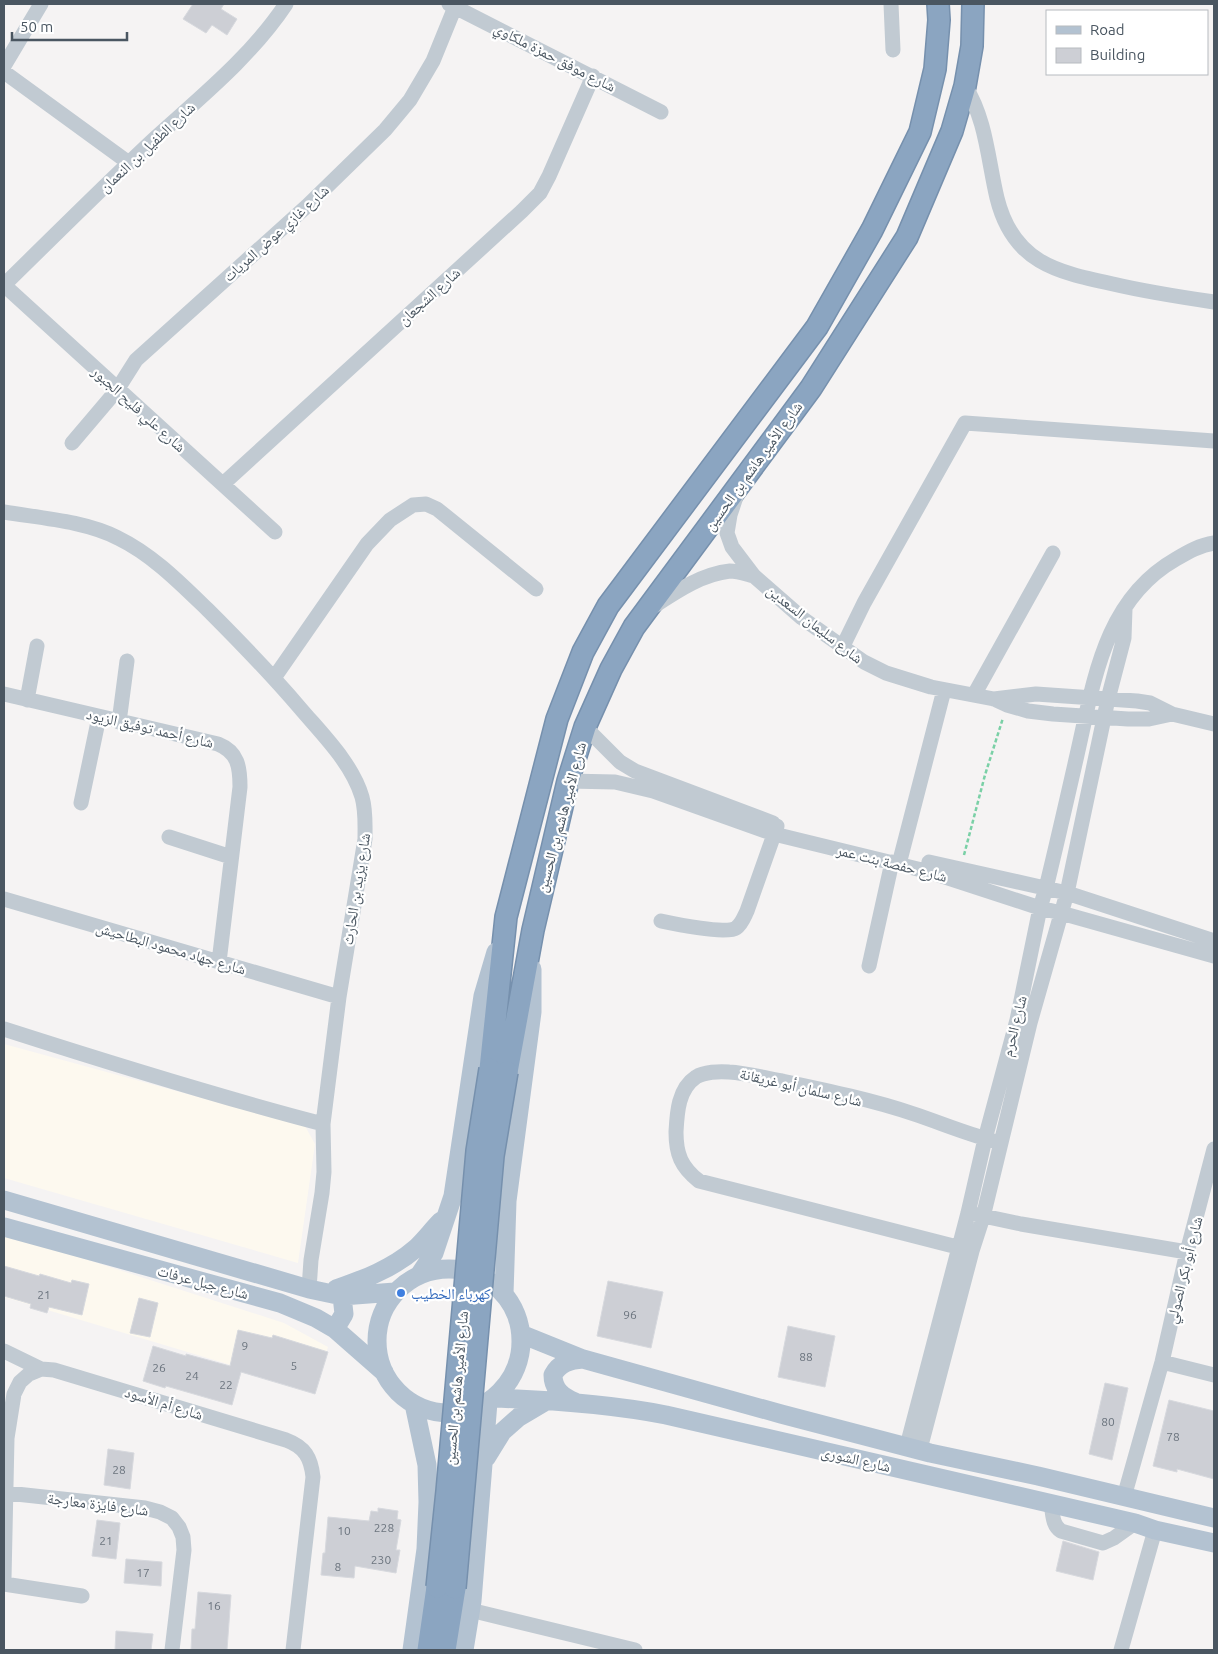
<svg xmlns="http://www.w3.org/2000/svg" width="1218" height="1654" viewBox="0 0 1218 1654" font-family="Ubuntu,'Noto Naskh Arabic',sans-serif">
	<style>
		.commercial { fill: #fdf9ef }
		.building { fill: #cdcfd5; stroke: #d7d9de }
		.lines { fill: none; stroke-linecap: round; stroke-linejoin: round }
		.highway-casing { stroke: #7690ad; stroke-width: 24 }
		.path { stroke: #7ad0a6; stroke-width: 2.5; stroke-dasharray: 4 2.5; stroke-linecap: butt }
		.minor { stroke: #c1cad2; stroke-width: 15 }
		.major { stroke: #b3c2d1; stroke-width: 19 }
		.highway { stroke: #8ba5c1; stroke-width: 21 }
		.highway-bridge-casing { stroke: #7690ad; stroke-width: 24; stroke-linecap: butt }
		.highway-bridge { stroke: #8ba5c1; stroke-width: 21 }
		.shop-dot { fill: #3f7fe0; stroke: #fff; stroke-width: 2 }
		.labels { text-anchor: middle; dominant-baseline: central; stroke-width: 4.5; stroke-linejoin: round; paint-order: stroke }
		.number-label { font-size: 12px; fill: #6b747e }
		.street-label { font-size: 15px; fill: #4a5661; stroke: #fff }
		.shop-label { font-size: 15px; fill: #366cbe; stroke: #fff; text-anchor: start }
	</style>
	<rect width="100%" height="100%" fill="#f5f3f3"/>
	<!-- commercial -->
	<path class="commercial" d="M4 1044 305 1126 315 1144 298 1263 4 1178Z
		M4 1233 284 1323 328 1347 314 1390 4 1297Z"/>
	<!-- building -->
	<path class="building" d="M193 4H224L221 9 237 19 227 35 212 25 206 33 183 19Z
		M4 1266 39 1276 40 1274 71 1283 72 1280 89 1284 82 1315 49 1307 47 1313 30 1308 31 1304 4 1296Z
		M608 1281 663 1292 651 1348 597 1336Z
		M139 1298 158 1303 150 1337 130 1333Z
		M788 1326 835 1336 825 1387 778 1377Z
		M238 1330 272 1338 273 1335 328 1352 315 1394 241 1372 232 1405 166 1386 165 1388 143 1381 153 1346 186 1356V1354L230 1366Z
		M1105 1383 1128 1388 1112 1460 1089 1454Z
		M1169 1400 1214 1411V1479L1177 1469V1472L1153 1466Z
		M108 1449 134 1453 130 1489 104 1485Z
		M378 1508 398 1511 397 1519 401 1520 396 1550H400L396 1573 355 1566 354 1578 321 1575 323 1553H325L328 1517 369 1521 371 1511 378 1512Z
		M97 1520 120 1523 116 1559 92 1556Z
		M1063 1541 1099 1552 1093 1580 1056 1571Z
		M126 1559 162 1562 161 1586 124 1583Z
		M198 1592 231 1595 227 1650H191L192 1629H195Z
		M116 1631 153 1634 151 1650H115Z"/>
	<g class="lines">
		<defs>
			<path id="highway" d="M490 1069 506 917 557 719 583 652 608 606 817 327 872 230 920 132 935 69 939 20 938 4
				M507 1072 533 930 568 781 585 727 611 669 634 627 811 388 907 237 952 131 965 86 972 46 973 4
				M428 1650 437 1587
				M445 1650 455 1588"/>
		</defs>
		<!-- highway casing -->
		<use href="#highway" class="highway-casing"/>
		<!-- path -->
		<path class="path" d="M964 855 985 775 1003 718"/>
		<!-- minor -->
		<path class="minor" d="M449 4 661 112
			M891 4 893 50
			M4 66 41 4
			M4 72 129 163
			M965 86C986 119 988 160 997 198 1013 263 1057 272 1113 284 1147 292 1180 297 1214 302
			M4 285C53 237 101 189 151 142 198 99 250 58 286 4
			M4 285 275 532
			M72 443 117 390 136 360 307 206 385 130 410 100 433 61 455 7
			M223 484 522 211 540 193 549 176 593 76
			M736 497 730 515 727 533 732 547 754 576 802 618 864 662 886 673 931 687 994 699 1007 705 1028 711 1053 714 1128 719H1149L1172 714
			M4 512C40 518 85 521 118 538 153 555 181 584 209 611 240 642 271 674 300 708 322 734 352 763 362 797 366 811 365 825 365 839L339 997 323 1124 324 1172 322 1193 311 1260 309 1289
			M654 606C677 591 702 574 730 571 737 571 746 574 754 576
			M842 648 864 603 965 423 1214 441
			M274 678 367 544 390 520 413 505 426 504 437 509 536 589
			M4 694 218 744C238 752 240 767 240 787L219 962
			M974 695 1053 553
			M994 699 1036 694 1137 701 1150 703 1172 714 1214 724
			M27 700 37 646
			M119 722 127 661
			M585 727 620 762 635 771 773 823
			M568 781 615 782 653 791 774 834 930 872 1040 908 1061 913 1214 956
			M81 803 99 717
			M169 837 231 857
			M929 862 1067 893 1214 941
			M899 864 944 690
			M4 899 339 997
			M661 921C675 924 727 935 736 928 742 924 744 917 747 911L777 826
			M869 966 892 862
			M4 1029C110 1063 215 1096 323 1124
			M974 1214 1021 1224 1187 1252
			M969 1250 699 1181C681 1167 676 1154 676 1132 677 1113 678 1089 696 1077 704 1072 719 1071 729 1072 747 1073 764 1078 782 1081 825 1090 873 1100 914 1114 941 1123 967 1134 994 1141
			M4 1351 41 1369
			M1162 1362 1214 1375
			M907 1446 968 1213 985 1139 1017 1020 1040 908 1046 888C1057 843 1067 799 1077 755 1094 681 1104 600 1176 559 1188 552 1200 545 1214 543
			M920 1449 972 1251 983 1217 1030 1023 1067 893 1108 699 1124 638 1125 609
			M7 1493 145 1508 160 1512 172 1518 179 1527 183 1537 184 1550 172 1650
			M1124 1497 1162 1362 1187 1252 1214 1149
			M1051 1504C1053 1514 1052 1525 1061 1531L1103 1543 1114 1538 1135 1523
			M4 1579 7 1438 14 1394 20 1382 29 1374 41 1369 54 1370 286 1440C305 1447 311 1458 313 1477L293 1650
			M4 1584 82 1596
			M470 1610 635 1650
			M1121 1650 1155 1530"/>
		<!-- major -->
		<path class="major" d="M4 1200 309 1289 342 1296 395 1292
			M4 1227 280 1303 316 1318 335 1329 384 1372
			M377 1341a72 72 0 1 1 144 0a72 72 0 1 1-144 0Z
			M420 1274 434 1253 453 1196 483 996 496 952
			M336 1289C364 1279 392 1269 415 1249 424 1241 432 1230 441 1221
			M504 1294 507 1201 532 1012V969
			M335 1329 344 1314 342 1296
			M521 1334 583 1359 781 1414 930 1453 1038 1476 1214 1518
			M493 1398C551 1400 609 1404 666 1415L1135 1523 1155 1530 1214 1543
			M575 1402C563 1397 553 1390 553 1375 559 1363 570 1360 583 1359
			M486 1458 502 1432 519 1417 546 1401
			M412 1650 426 1549 428 1502 427 1465 414 1404
			M464 1650 472 1601 488 1402"/>
		<!-- highway -->
		<use href="#highway" class="highway"/>
		<defs>
			<path id="highway-bridge" d="M437 1587 447 1491 477 1151 490 1069
				M455 1588 493 1156 507 1072"/>
		</defs>
		<!-- highway-bridge casing -->
		<use href="#highway-bridge" class="highway-bridge-casing"/>
		<!-- highway-bridge -->
		<use href="#highway-bridge" class="highway-bridge"/>
	</g>
	<!-- markers -->
	<circle class="shop-dot" cx="401" cy="1293" r="5"/>
	<g class="labels">
		<!-- number labels -->
		<g class="number-label">
			<text x="44" y="1294">21</text>
			<text x="630" y="1314">96</text>
			<text x="245" y="1345">9</text>
			<text x="806" y="1356">88</text>
			<text x="294" y="1365">5</text>
			<text x="159" y="1367">26</text>
			<text x="192" y="1375">24</text>
			<text x="226" y="1384">22</text>
			<text x="1108" y="1421">80</text>
			<text x="1173" y="1436">78</text>
			<text x="119" y="1469">28</text>
			<text x="384" y="1527">228</text>
			<text x="344" y="1530">10</text>
			<text x="106" y="1540">21</text>
			<text x="381" y="1559">230</text>
			<text x="338" y="1566">8</text>
			<text x="143" y="1572">17</text>
			<text x="214" y="1605">16</text>
		</g>
		<!-- street labels -->
		<g class="street-label">
			<text transform="translate(555 57) rotate(27)">شارع موفق حمزة ملكاوي</text>
			<text transform="translate(147 147) rotate(-43)">شارع الطفيل بن النعمان</text>
			<text transform="translate(276 233) rotate(-42)">شارع غازي عوض المريات</text>
			<text transform="translate(429 296) rotate(-42)">شارع الشجعان</text>
			<text transform="translate(139 409) rotate(42)">شارع علي فليح الجبور</text>
			<text transform="translate(753 466) rotate(-54)">شارع الأمير هاشم بن الحسين</text>
			<text transform="translate(815 624) rotate(38)">شارع سليمان السعدين</text>
			<text transform="translate(150 728) rotate(13)">شارع أحمد توفيق الزيود</text>
			<text transform="translate(561 817) rotate(-75)">شارع الأمير هاشم بن الحسين</text>
			<text transform="translate(892 863) rotate(14)">شارع حفصة بنت عمر</text>
			<text transform="translate(356 889) rotate(-81)">شارع يزيد بن الحارث</text>
			<text transform="translate(171 948) rotate(16)">شارع جهاد محمود البطاحيش</text>
			<text transform="translate(1014 1026) rotate(-76)">شارع الحرم</text>
			<text transform="translate(801 1087) rotate(13)">شارع سلمان أبو غريقانة</text>
			<text transform="translate(1184 1270) rotate(-76)">شارع أبو بكر الصولي</text>
			<text transform="translate(203 1282) rotate(15)">شارع جبل عرفات</text>
			<text transform="translate(456 1388) rotate(-85)">شارع الأمير هاشم بن الحسين</text>
			<text transform="translate(164 1403) rotate(17)">شارع أم الأسود</text>
			<text transform="translate(856 1459) rotate(13)">شارع الشورى</text>
			<text transform="translate(98 1504) rotate(7)">شارع فايزة معارجة</text>
		</g>
		<!-- shop labels -->
		<g class="shop-label">
			<text x="411" y="1293">كهرباء الخطيب</text>
		</g>
	</g>
	<!-- border -->
	<rect width="1218" height="1654" fill="none" stroke="#4a5661" stroke-width="10"/>
	<!-- legend -->
	<rect x="1046" y="10" width="162" height="65" fill="#ffffff" stroke="#b7bbc0"/>
	<rect x="1056" y="26" width="25" height="8" fill="#b3c2d1" stroke="#b7bbc0"/>
	<text x="1090" y="35" font-size="15" fill="#4a5661">Road</text>
	<rect x="1056" y="48" width="25" height="15" fill="#cdcfd5" stroke="#b7bbc0"/>
	<text x="1090" y="60" font-size="15" fill="#4a5661">Building</text>
	<!-- scale -->
	<path d="M12 32v8h115v-8" fill="none" stroke="#4a5661" stroke-width="2.5"/>
	<text x="20" y="32" font-size="15" fill="#4a5661" stroke="#ffffff" stroke-width="4" paint-order="stroke">50 m</text>
</svg>
